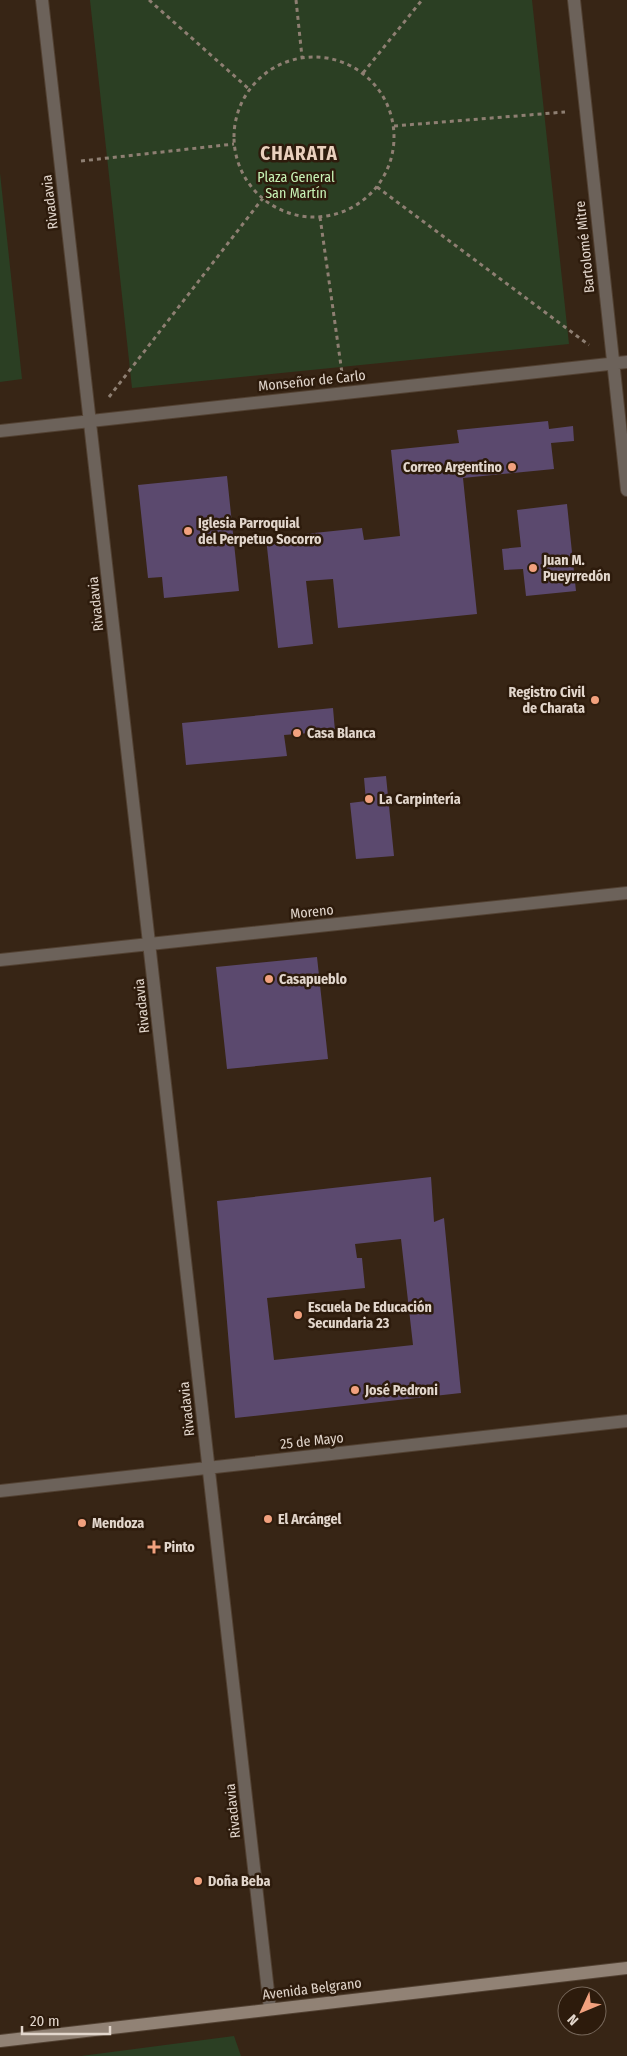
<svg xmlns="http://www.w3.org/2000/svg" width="627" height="2056" viewBox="0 0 627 2056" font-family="'Fira Sans Condensed',sans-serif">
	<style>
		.green { fill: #2b3f23 }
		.building { fill: #5b496e; fill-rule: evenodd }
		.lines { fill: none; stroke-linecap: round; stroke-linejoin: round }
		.street-casing { stroke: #524132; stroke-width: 14 }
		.secondary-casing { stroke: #524132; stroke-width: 14 }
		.path { stroke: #8e7f72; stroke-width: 3; stroke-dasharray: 4 4; stroke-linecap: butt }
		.street { stroke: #6c625a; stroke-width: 12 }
		.secondary { stroke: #918275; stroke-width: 12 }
		.poi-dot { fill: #f2a17e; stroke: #2d1b0c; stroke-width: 2 }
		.labels { text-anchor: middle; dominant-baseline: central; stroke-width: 5; stroke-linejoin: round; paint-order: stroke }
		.park-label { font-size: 14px; fill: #c8f3b6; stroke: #2d1b0c }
		.street-label { font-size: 14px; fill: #e2d6cc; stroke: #2d1b0c }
		.poi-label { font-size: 14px; font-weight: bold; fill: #e2d6cc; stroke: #2d1b0c; text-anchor: start }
		.district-label { font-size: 19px; font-weight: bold; letter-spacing: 1px; fill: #e9d0bd; stroke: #2d1b0c }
	</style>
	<rect width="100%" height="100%" fill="#372515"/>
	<!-- green -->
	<path class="green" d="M90 0H532L569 344 132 388Z
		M0 173 22 379 0 382Z
		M234 2036 241 2056H81Z"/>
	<!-- building -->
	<path class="building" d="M548 421 549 429 573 426 574 441 551 443 554 469 463 478 477 614 338 628 333 579 306 581 313 644 278 648 266 538 362 528 364 540 400 536 391 450 459 443 457 430Z
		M227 476 239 591 164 598 162 577 148 578 138 485Z
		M567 504 576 591 526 596 523 569 504 570 502 549 521 547 517 510Z
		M333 708 335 731 284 735 287 756 186 765 182 723Z
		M386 776 394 856 356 859 350 803 366 801 364 778Z
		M317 957 328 1059 227 1069 216 967Z
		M431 1177 434 1222 444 1218 461 1393 235 1418 217 1201ZM401 1239 413 1345 274 1360 267 1298 365 1288 362 1258H357L355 1244Z"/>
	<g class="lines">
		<defs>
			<path id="street" d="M42 0 270 2009
				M574 0 627 490
				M0 431 627 362
				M0 960 627 893
				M0 1491 627 1421"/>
			<path id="secondary" d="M0 2041 627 1968"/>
		</defs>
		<!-- street casing -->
		<use href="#street" class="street-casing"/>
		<!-- secondary casing -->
		<use href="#secondary" class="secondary-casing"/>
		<!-- path -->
		<path class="path" d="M149 0 249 89
			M296 0 302 57
			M234 137a80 80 0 1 1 160 0a80 80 0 1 1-160 0Z
			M363 73 422 0
			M394 126 565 112
			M81 161 234 144
			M377 187 589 345
			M320 217 342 373
			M109 397 263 198"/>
		<!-- street -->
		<use href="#street" class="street"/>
		<!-- secondary -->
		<use href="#secondary" class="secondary"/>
	</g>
	<!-- markers -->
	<g class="poi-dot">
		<circle cx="512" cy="467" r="5"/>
		<circle cx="188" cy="531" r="5"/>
		<circle cx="533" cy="568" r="5"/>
		<circle cx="595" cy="700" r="5"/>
		<circle cx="297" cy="733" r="5"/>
		<circle cx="369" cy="799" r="5"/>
		<circle cx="269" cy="979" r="5"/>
		<circle cx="298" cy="1315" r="5"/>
		<circle cx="355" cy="1390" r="5"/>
		<circle cx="268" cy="1519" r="5"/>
		<circle cx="82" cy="1523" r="5"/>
		<path d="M151.5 1539.5h5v5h5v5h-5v5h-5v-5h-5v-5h5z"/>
		<circle cx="198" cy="1881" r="5"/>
	</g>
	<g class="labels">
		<!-- park labels -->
		<g class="park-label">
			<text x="296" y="177">Plaza General<tspan x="296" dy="16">San Martín</tspan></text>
		</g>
		<!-- street labels -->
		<g class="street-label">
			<text transform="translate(50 202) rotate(-97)">Rivadavia</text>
			<text transform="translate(585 247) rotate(-96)">Bartolomé Mitre</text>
			<text transform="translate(312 381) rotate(-6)">Monseñor de Carlo</text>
			<text transform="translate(96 604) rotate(-96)">Rivadavia</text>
			<text transform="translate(312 912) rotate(-6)">Moreno</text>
			<text transform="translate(142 1006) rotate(-96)">Rivadavia</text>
			<text transform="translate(187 1409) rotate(-96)">Rivadavia</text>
			<text transform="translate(312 1441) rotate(-6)">25 de Mayo</text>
			<text transform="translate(233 1811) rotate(-96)">Rivadavia</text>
			<text transform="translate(312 1989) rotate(-7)">Avenida Belgrano</text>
		</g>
		<!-- poi labels -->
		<g class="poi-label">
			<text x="502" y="467" text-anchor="end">Correo Argentino</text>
			<text x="198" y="523">Iglesia Parroquial<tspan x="198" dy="16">del Perpetuo Socorro</tspan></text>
			<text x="543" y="560">Juan M.<tspan x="543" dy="16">Pueyrredón</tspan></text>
			<text x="585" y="692" text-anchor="end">Registro Civil<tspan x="585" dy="16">de Charata</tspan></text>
			<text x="307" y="733">Casa Blanca</text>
			<text x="379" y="799">La Carpintería</text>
			<text x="279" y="979">Casapueblo</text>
			<text x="308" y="1307">Escuela De Educación<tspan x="308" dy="16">Secundaria 23</tspan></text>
			<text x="365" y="1390">José Pedroni</text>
			<text x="278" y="1519">El Arcángel</text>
			<text x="92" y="1523">Mendoza</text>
			<text x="164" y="1547">Pinto</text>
			<text x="208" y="1881">Doña Beba</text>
		</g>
		<!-- district labels -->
		<g class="district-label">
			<text x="299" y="153">CHARATA</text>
		</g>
	</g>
	<!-- north arrow -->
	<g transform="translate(582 2011) rotate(226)"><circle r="24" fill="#2d1b0c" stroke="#756659"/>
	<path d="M0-4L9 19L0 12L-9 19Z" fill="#f2a17e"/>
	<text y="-8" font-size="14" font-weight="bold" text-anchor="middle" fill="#e2d6cc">N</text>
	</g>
	<!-- scale -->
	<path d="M22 2026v8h88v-8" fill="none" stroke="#e2d6cc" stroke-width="2.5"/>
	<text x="30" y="2026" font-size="15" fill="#e2d6cc" stroke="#2d1b0c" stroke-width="4" paint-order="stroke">20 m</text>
</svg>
